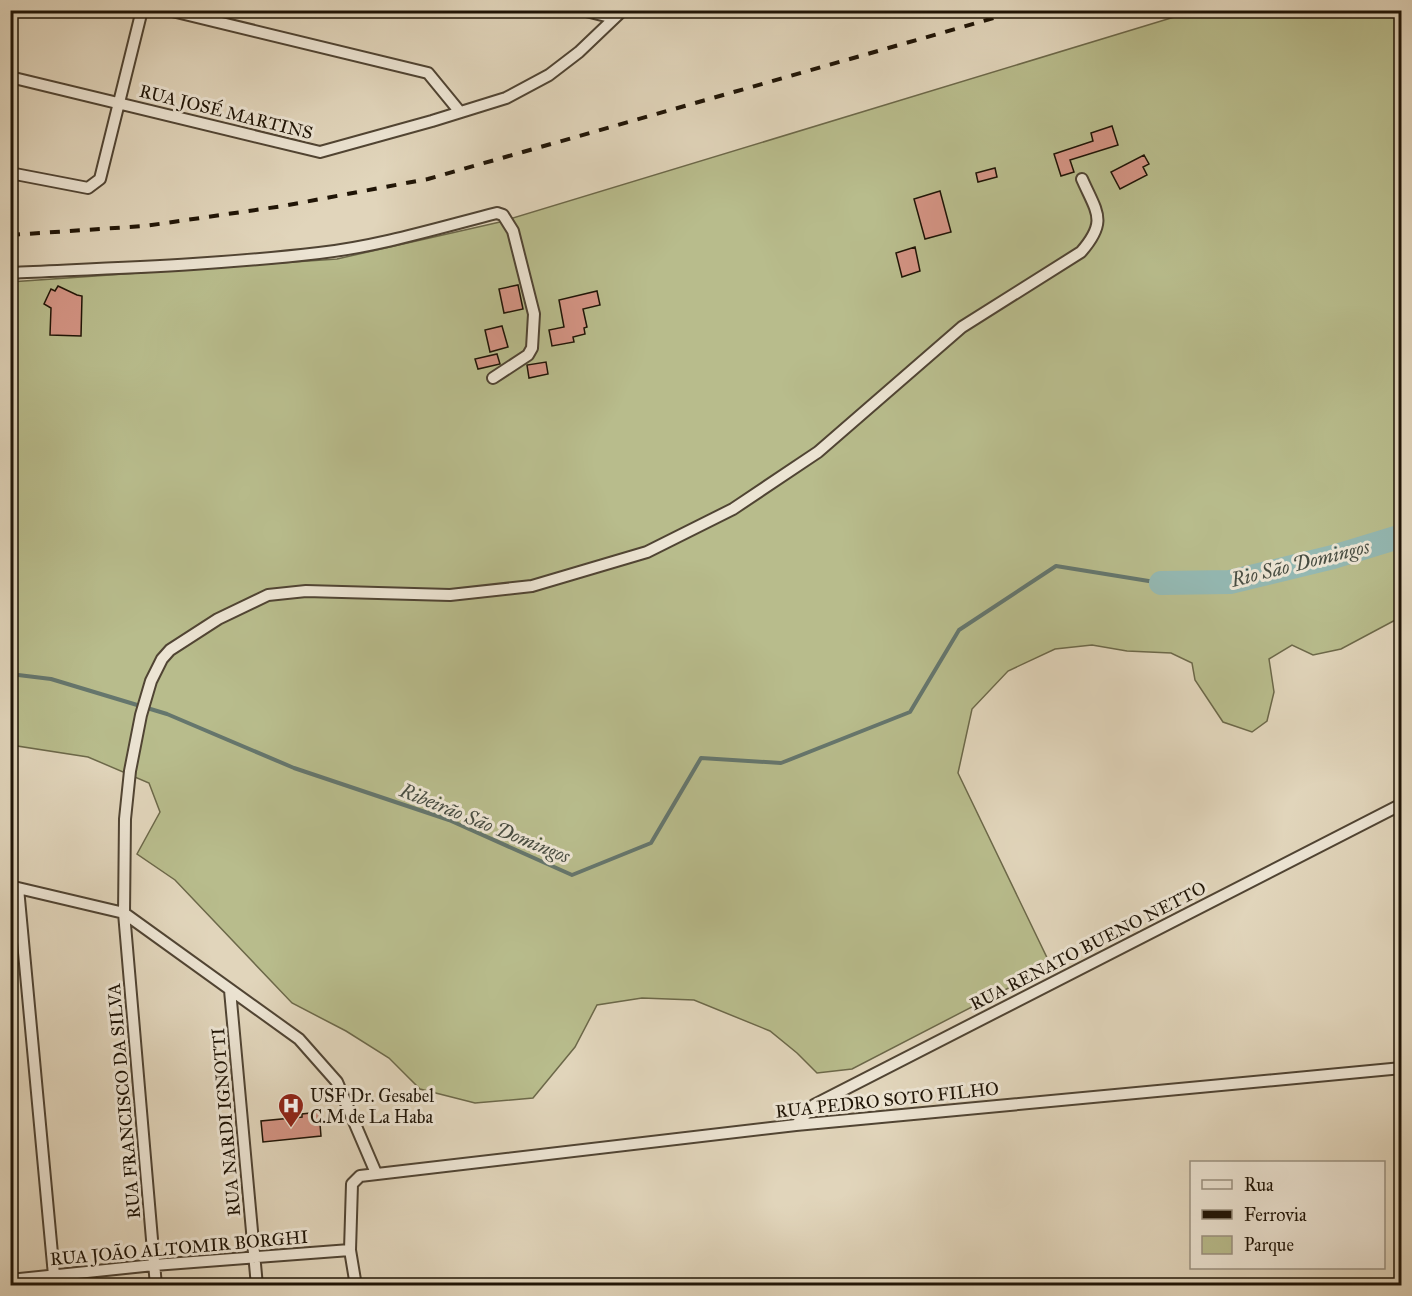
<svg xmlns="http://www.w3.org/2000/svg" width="1412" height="1296" viewBox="0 0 1412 1296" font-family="'IM FELL Great Primer',serif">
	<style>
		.green { fill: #b8bc8c; stroke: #6c6849; stroke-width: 1.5 }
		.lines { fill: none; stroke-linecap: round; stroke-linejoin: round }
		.stream { stroke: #65766d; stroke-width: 4 }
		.river { stroke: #94b8b2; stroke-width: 24 }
		.building { fill: #d39383; stroke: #1f1406; stroke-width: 1.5 }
		.street-casing { stroke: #504433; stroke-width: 14 }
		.street { stroke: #ece4d3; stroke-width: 10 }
		.rail { stroke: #1f1406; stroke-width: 4; stroke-dasharray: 10 10; stroke-linecap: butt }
		.labels { text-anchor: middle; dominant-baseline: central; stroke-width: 6; stroke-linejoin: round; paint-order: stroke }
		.street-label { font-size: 18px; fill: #1f1406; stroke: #ece4d3 }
		.poi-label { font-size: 18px; fill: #1f1406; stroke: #ece4d3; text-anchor: start }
		.water-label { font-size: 20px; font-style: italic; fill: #484d42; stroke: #ece4d3 }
	</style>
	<rect width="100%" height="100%" fill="#e1d5bb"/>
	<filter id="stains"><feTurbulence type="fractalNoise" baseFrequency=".00333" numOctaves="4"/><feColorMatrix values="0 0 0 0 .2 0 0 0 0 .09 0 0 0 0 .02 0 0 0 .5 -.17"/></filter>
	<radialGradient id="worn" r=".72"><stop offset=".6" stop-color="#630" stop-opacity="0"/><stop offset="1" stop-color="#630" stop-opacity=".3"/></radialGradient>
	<!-- green -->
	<path class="green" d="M1194 11H1401V617L1341 649 1313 655 1292 645 1269 659 1274 692 1267 721 1252 732 1223 722 1195 680 1192 663 1171 653 1127 651 1092 645 1055 649 1008 671 972 709 958 773 1051 966 852 1069 817 1073 797 1053 770 1031 694 1000 642 998 597 1005 575 1047 533 1098 475 1103 420 1089 389 1058 346 1031 292 1003 175 880 137 854 160 812 149 783 88 757 11 745 10 282 337 259 500 222Z"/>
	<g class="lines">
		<!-- stream -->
		<path class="stream" d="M10 674 51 679 167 714 294 768 449 820 572 875 651 843 701 758 781 763 910 712 959 630 1056 566 1161 583"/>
		<!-- river -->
		<path class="river" d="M1161 583 1230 582 1333 557 1402 536"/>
	</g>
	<!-- building -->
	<path class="building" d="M1112 126 1118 145 1070 160 1074 172 1061 176 1054 154 1093 141 1091 133Z
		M1144 155 1149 164 1143 167 1147 175 1120 189 1111 172Z
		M995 168 997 177 978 182 976 173Z
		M940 191 951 232 925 239 914 199Z
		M915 247 920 271 902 277 896 253Z
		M518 285 523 309 504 313 499 289Z
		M58 286 77 295 82 296 81 336 50 335 51 308 44 304 51 289 55 291Z
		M597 291 600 305 583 309 587 327 584 328 585 334 573 337 574 342 552 346 549 330 564 327 559 300Z
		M502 326 508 347 490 352 485 330Z
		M497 354 500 364 478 369 475 359Z
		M546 362 548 374 529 378 527 365Z
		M319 1112 321 1136 263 1142 261 1121 302 1117V1114Z"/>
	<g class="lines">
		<defs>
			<path id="street" d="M168 10 428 73 460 112
				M582 10 614 18
				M10 77 320 152 432 121 506 98 549 75 579 52 623 10
				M10 173 88 188 100 179 142 10
				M10 273C113 268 217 265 319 253 380 246 438 228 497 213L503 215 513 231 534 314 532 348 528 355 493 378
				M10 888H18L124 913 299 1039 337 1082 376 1173
				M18 888 55 1286
				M230 990 257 1286
				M796 1125 814 1105 1402 804
				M10 1280 154 1265 350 1250
				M156 1286 124 913 125 819 130 771 141 715 151 681 162 659 170 650 218 619 268 595 306 591 450 595 532 586 647 552 733 509 818 452 962 327 1081 252C1108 221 1097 213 1082 179
				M356 1286 350 1250 352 1184 360 1176 796 1125 1402 1068"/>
		</defs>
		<!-- street casing -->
		<use href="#street" class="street-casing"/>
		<!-- street -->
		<use href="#street" class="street"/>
		<!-- rail -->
		<path class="rail" d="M10 235 145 226 283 206 428 179 1022 10"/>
	</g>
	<!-- icons -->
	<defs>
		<symbol id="hospital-pin" viewBox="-11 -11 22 30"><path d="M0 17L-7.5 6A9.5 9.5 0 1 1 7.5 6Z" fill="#8f2418" stroke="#ece4d3"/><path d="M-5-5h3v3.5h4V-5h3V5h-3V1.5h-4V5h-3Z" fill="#fff"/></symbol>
	</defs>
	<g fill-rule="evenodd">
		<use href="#hospital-pin" x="276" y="1091" width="30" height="40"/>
	</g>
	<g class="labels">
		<!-- street labels -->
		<g class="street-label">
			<text transform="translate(226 112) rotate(14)">RUA JOSÉ MARTINS</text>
			<text transform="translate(1088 946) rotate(-27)">RUA RENATO BUENO NETTO</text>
			<text transform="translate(887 1100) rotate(-6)">RUA PEDRO SOTO FILHO</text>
			<text transform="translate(124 1101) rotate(-95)">RUA FRANCISCO DA SILVA</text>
			<text transform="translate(226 1122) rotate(-95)">RUA NARDI IGNOTTI</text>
			<text transform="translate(179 1248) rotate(-5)">RUA JOÃO ALTOMIR BORGHI</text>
		</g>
		<!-- poi labels -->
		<g class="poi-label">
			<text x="310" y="1096">USF Dr. Gesabel<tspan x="310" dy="21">C.M de La Haba</tspan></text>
		</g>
		<!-- water labels -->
		<g class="water-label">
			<text transform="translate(1300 563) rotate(-14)">Rio São Domingos</text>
			<text transform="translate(485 823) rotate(22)">Ribeirão São Domingos</text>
		</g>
	</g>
	<!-- margin -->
	<rect width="1412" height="1296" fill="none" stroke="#e1d5bb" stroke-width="36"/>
	<rect x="12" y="12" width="1388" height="1272" fill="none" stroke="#1f1406" stroke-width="3"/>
	<rect x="18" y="18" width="1376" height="1260" fill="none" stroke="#1f1406" stroke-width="1.5"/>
	<!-- legend -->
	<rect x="1190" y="1161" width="195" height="108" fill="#ece4d3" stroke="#9a9181" stroke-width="1.5"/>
	<rect x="1202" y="1180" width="30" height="9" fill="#ece4d3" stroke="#9a9181" stroke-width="1.5"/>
	<text x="1244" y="1191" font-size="18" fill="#1f1406">Rua</text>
	<rect x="1202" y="1210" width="30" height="9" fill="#1f1406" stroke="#9a9181" stroke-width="1.5"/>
	<text x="1244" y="1221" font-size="18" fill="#1f1406">Ferrovia</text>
	<rect x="1202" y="1236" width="30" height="18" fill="#b8bc8c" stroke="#9a9181" stroke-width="1.5"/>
	<text x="1244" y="1251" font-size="18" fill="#1f1406">Parque</text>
	<rect width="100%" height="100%" filter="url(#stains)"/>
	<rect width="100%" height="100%" fill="url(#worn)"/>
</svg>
